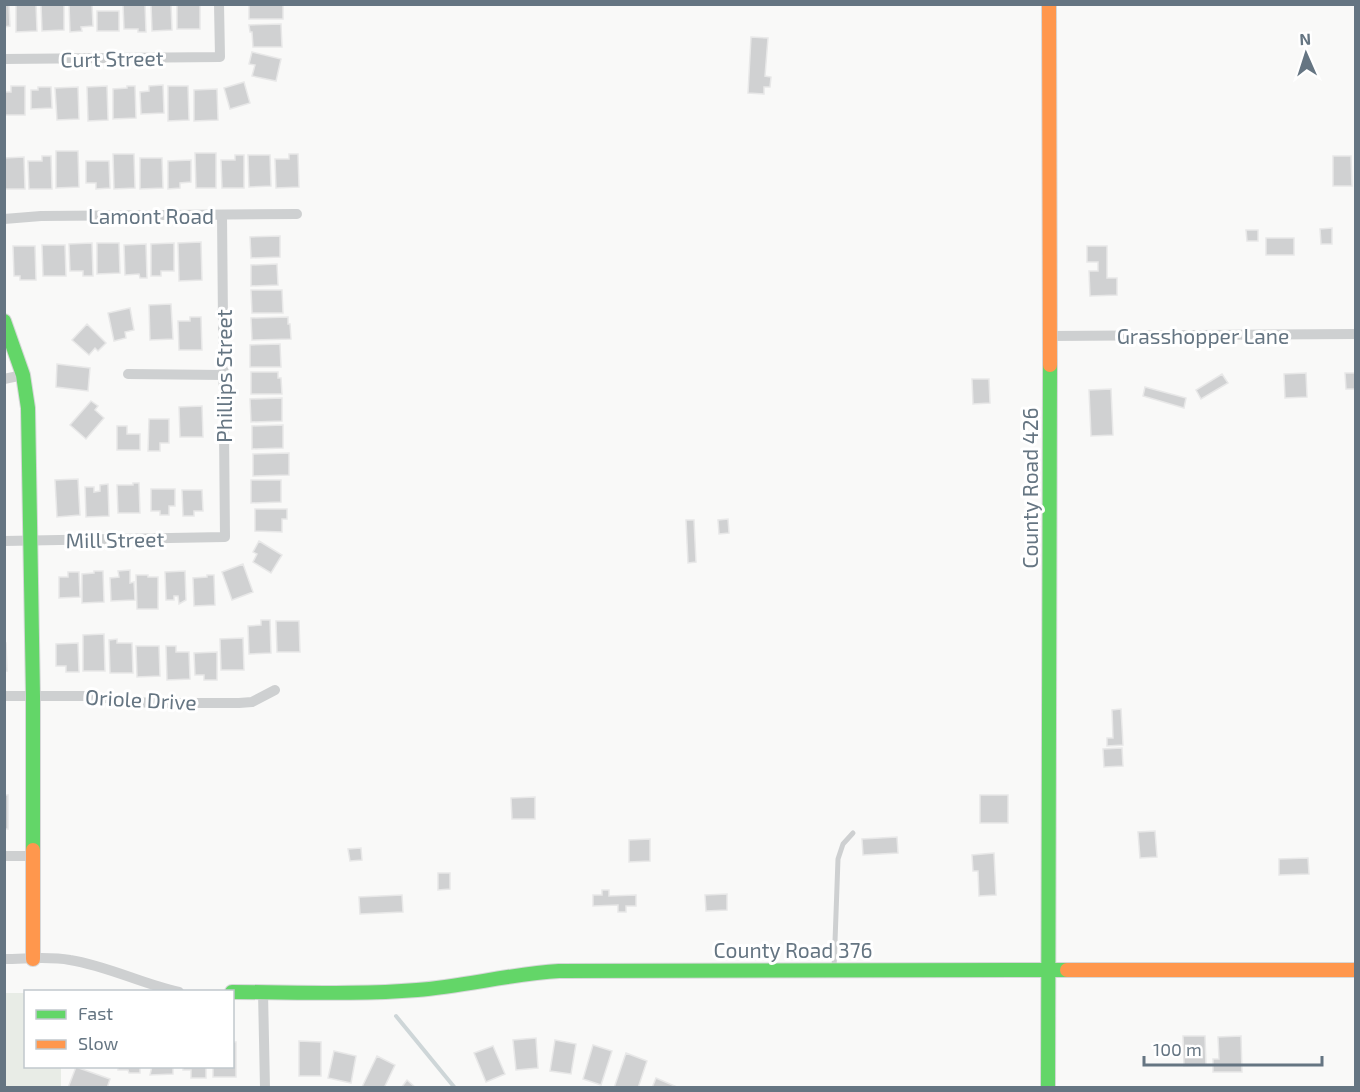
<svg xmlns="http://www.w3.org/2000/svg" width="1360" height="1092" viewBox="0 0 1360 1092" font-family="'Exo 2',sans-serif">
	<style>
		.green { fill: #e8ece6 }
		.lines { fill: none; stroke-linecap: round; stroke-linejoin: round }
		.stream { stroke: #ced6d8; stroke-width: 4 }
		.building { fill: #d0d1d2; stroke: #e8e8e8; stroke-width: 1.5 }
		.fast-casing { stroke: #d6d7d8; stroke-width: 16 }
		.slow-casing { stroke: #d6d7d8; stroke-width: 16 }
		.lane { stroke: #ced0d1; stroke-width: 5 }
		.street { stroke: #ced0d1; stroke-width: 10 }
		.fast { stroke: #63d668; stroke-width: 14 }
		.slow { stroke: #ff974d; stroke-width: 14 }
		.labels { text-anchor: middle; dominant-baseline: central; stroke-width: 6; stroke-linejoin: round; paint-order: stroke }
		.street-label { font-size: 21px; fill: #657582; stroke: #fff }
	</style>
	<rect width="100%" height="100%" fill="#f9f9f8"/>
	<!-- green -->
	<path class="green" d="M5 993H25L26 1066 61 1067V1087H5Z"/>
	<g class="lines">
		<!-- stream -->
		<path class="stream" d="M396 1016 455 1088"/>
	</g>
	<!-- building -->
	<path class="building" d="M4 4H9L10 26 4 27Z
		M16 4H36L37 31 16 32Z
		M41 4H64V30L42 31Z
		M69 4H92L93 26 81 27 82 31 70 32Z
		M123 4H145L146 32H138V29H124Z
		M151 4H171L172 30 152 31Z
		M177 4H200V29H177Z
		M249 4H283V19H249Z
		M97 11H119V31H97Z
		M281 24 282 47H253L252 32H250L249 25Z
		M751 37 768 38 765 76 771 77 770 87H764V94L748 93Z
		M252 52 281 59 276 81 252 76 255 65 249 64Z
		M244 82 250 103 230 109 224 88Z
		M163 85 164 113 141 114 140 92 149 91V86Z
		M11 86H25V115H4V92H11Z
		M107 86 108 120 88 121 87 87Z
		M127 86H135L136 118 113 119V89L127 88Z
		M168 86H188L189 120 168 121Z
		M38 87H51L52 108 31 109V90H38Z
		M78 87 79 119 57 120 55 88Z
		M217 89 218 120 194 121V90Z
		M56 151H78L79 187 56 188Z
		M195 153H216V188H196Z
		M113 154H134L135 188 114 189Z
		M289 154H298L299 187 276 188 275 159H289Z
		M235 155H244V188H222L221 160H235Z
		M248 155H270L271 186 249 187Z
		M42 156H51L52 189H29L28 161H42Z
		M1333 156H1351L1352 186H1333Z
		M24 157 25 189H4V158Z
		M140 158H162L163 188 140 189Z
		M191 160V182L180 183V188L168 189V161Z
		M86 161H109L110 188 96 189V183H86Z
		M1332 228V244H1321L1320 229Z
		M1246 230H1258V241H1247Z
		M280 236V257L251 258 250 237Z
		M1266 238H1294V255H1266Z
		M201 242 202 280 179 281 178 243Z
		M92 243 93 276H83V271H70L69 244Z
		M97 243H119L120 273 97 274Z
		M174 243V271H161V276H151V244Z
		M146 244 147 278H140L139 274 125 275 124 245Z
		M42 245H65L66 276H43Z
		M13 246H35L36 280H20V276H14Z
		M1087 246H1107V278H1117V295L1090 296 1089 271H1098V262H1087Z
		M277 264 278 285 251 286V265Z
		M251 290H282L283 313H252Z
		M171 304 173 339 150 340 149 305Z
		M130 308 134 330 125 332 126 338 114 341 108 313Z
		M190 317H201L202 350H179L178 321H190Z
		M288 317V324H290L291 339 252 340 251 318Z
		M87 324 106 343 98 351 95 348 89 355 72 340Z
		M280 344 281 367H250V345Z
		M57 364 90 368 88 391 56 387Z
		M251 372H278V378H281L282 394H251Z
		M1306 373 1307 397 1285 398 1284 374Z
		M1345 373H1356V389H1346Z
		M1222 374 1228 383 1201 399 1196 390Z
		M972 379H989L990 403 973 404Z
		M1145 387 1186 398 1184 408 1143 396Z
		M1111 389 1113 435 1091 436 1089 390Z
		M282 398V421L251 422 250 399Z
		M91 401 98 406 95 410 104 418 86 439 70 425Z
		M202 406 203 437H180L179 407Z
		M149 419H169V443H160V451H148Z
		M283 425V448L252 449V426Z
		M117 426H127V434H140V450H117Z
		M289 453V475L253 476V454Z
		M78 479 80 515 57 517 55 480Z
		M251 480H281V502L251 503Z
		M133 483H139L140 513H118L117 485H133Z
		M108 484 109 516 86 517 85 487H94V492L100 491V485Z
		M151 489H175V506H169V515H160V511H151Z
		M182 490H202L203 511H194V516H183Z
		M255 509H287V519H282V532L255 531Z
		M728 519 729 533 719 534 718 520Z
		M686 520H694L696 562 688 563Z
		M259 541 282 555 271 573 253 562 257 554 253 552Z
		M243 564 253 592 232 600 222 572Z
		M130 570V583L134 582 135 600 111 601 110 578 119 577 118 571Z
		M94 571H103L104 602 82 603V574L94 573Z
		M185 571 186 600 179 604 178 596H174V600H166L165 572Z
		M68 572H79L80 597 59 598V577H68Z
		M136 575H148V577H158V609H137Z
		M207 575H214L215 605 194 606 193 578 207 577Z
		M261 620H270L271 653 249 654 248 626 261 625Z
		M276 621H299L300 652H277Z
		M104 634 105 671H83V635Z
		M243 638 244 670H221L220 639Z
		M117 639V643H132L133 673H110L109 640Z
		M4 643H6L7 671H4Z
		M78 643 79 672H66V666H56V644Z
		M136 646H159L160 676 137 677Z
		M166 646H176V652H189L190 679 167 680Z
		M217 652V680H204V675H195L194 653Z
		M1121 709 1123 745 1107 746V738H1113L1112 710Z
		M1122 748 1123 766 1104 767 1103 749Z
		M4 795H8V829H4Z
		M980 795H1008V823H980Z
		M535 797V819H512L511 798Z
		M1155 831 1157 857 1140 858 1138 832Z
		M897 837 898 853 863 855 862 839Z
		M650 839V861L629 862V840Z
		M361 848 362 860 350 861 348 849Z
		M994 853 996 895 979 896 978 871H973L972 855Z
		M1308 858 1309 874 1279 875V859Z
		M438 873H450V889L438 890Z
		M602 890H609V896L636 895V906H626V912H618V905L593 906V895H602Z
		M727 894V910L706 911 705 895Z
		M402 895 403 912 360 914 359 897Z
		M1183 1036H1205L1206 1065 1184 1066Z
		M1241 1036 1242 1072H1213V1059H1219L1218 1037Z
		M536 1038 538 1068 516 1070 513 1040Z
		M555 1040 576 1044 571 1074 550 1071Z
		M299 1041 321 1042V1076H299Z
		M232 1042H236V1077H213V1066H232Z
		M593 1045 612 1051 601 1085 583 1079Z
		M493 1046 505 1074 486 1082 474 1053Z
		M334 1051 356 1056 351 1083 328 1078Z
		M626 1053 647 1061 638 1088H614Z
		M377 1056 395 1065 384 1088 362 1087Z
		M118 1066H140V1073H129L128 1070H118Z
		M152 1066H173V1074L150 1075Z
		M183 1066H206V1078H191V1070H183Z
		M76 1067 110 1079 107 1088H68Z
		M656 1078 677 1087V1088H652Z
		M407 1080 416 1088H401Z"/>
	<g class="lines">
		<defs>
			<path id="fast" d="M4 321 23 375 28 408 33 696V850
				M232 992C293 992 356 995 417 990 465 986 511 974 559 971L1067 970
				M1048 1088 1050 365"/>
			<path id="slow" d="M1049 4 1050 365
				M33 850V959
				M1067 970H1356"/>
		</defs>
		<!-- fast casing -->
		<use href="#fast" class="fast-casing"/>
		<!-- slow casing -->
		<use href="#slow" class="slow-casing"/>
		<!-- lane -->
		<path class="lane" d="M834 969 838 859 843 844 853 833"/>
		<!-- street -->
		<path class="street" d="M4 59 220 57 219 4
			M4 219 41 216 297 214
			M1050 336 1356 334
			M128 374 223 375
			M4 379 23 375
			M4 541 225 537 222 215
			M4 696H88L149 703H239L252 702 275 690
			M4 856H32
			M4 959C26 959 49 956 70 960 108 966 142 984 179 992
			M263 992 265 1088"/>
		<!-- fast -->
		<use href="#fast" class="fast"/>
		<!-- slow -->
		<use href="#slow" class="slow"/>
	</g>
	<g class="labels">
		<!-- street labels -->
		<g class="street-label">
			<text transform="translate(112 58) rotate(-1)">Curt Street</text>
			<text x="151" y="215">Lamont Road</text>
			<text x="1203" y="335">Grasshopper Lane</text>
			<text transform="translate(223 376) rotate(-90)">Phillips Street</text>
			<text transform="translate(1029 488) rotate(-90)">County Road 426</text>
			<text transform="translate(115 539) rotate(-1)">Mill Street</text>
			<text transform="translate(141 699) rotate(3)">Oriole Drive</text>
			<text x="793" y="949">County Road 376</text>
		</g>
	</g>
	<!-- border -->
	<rect width="1360" height="1092" fill="none" stroke="#657582" stroke-width="12"/>
	<!-- legend -->
	<rect x="24" y="990" width="210" height="78" fill="#ffffff" stroke="#c1c8cd" stroke-width="1.5"/>
	<rect x="36" y="1010" width="30" height="9" fill="#63d668" stroke="#c1c8cd" stroke-width="1.5"/>
	<text x="78" y="1020" font-size="18" fill="#657582">Fast</text>
	<rect x="36" y="1040" width="30" height="9" fill="#ff974d" stroke="#c1c8cd" stroke-width="1.5"/>
	<text x="78" y="1050" font-size="18" fill="#657582">Slow</text>
	<!-- north arrow -->
	<g transform="translate(1306 54) rotate(357)" stroke="#ffffff" stroke-width="4.5" paint-order="stroke">
	<path d="M0-4.5L10 22L0 15L-10 22Z" fill="#657582"/>
	<text y="-9" font-size="16" font-weight="bold" text-anchor="middle" fill="#657582">N</text>
	</g>
	<!-- scale -->
	<path d="M1144 1056v9h178v-9" fill="none" stroke="#657582" stroke-width="3"/>
	<text x="1153" y="1056" font-size="18" fill="#657582" stroke="#ffffff" stroke-width="4.5" paint-order="stroke">100 m</text>
</svg>
